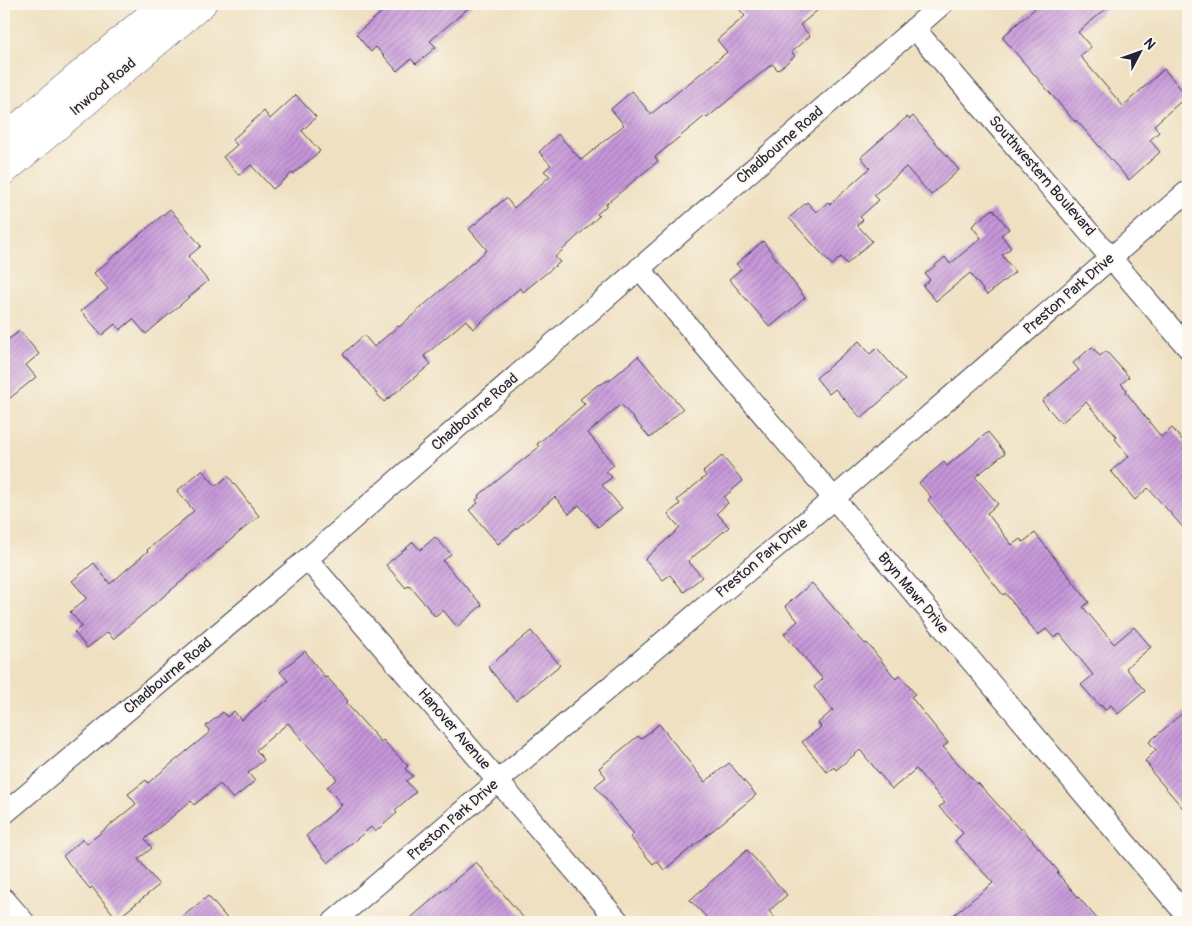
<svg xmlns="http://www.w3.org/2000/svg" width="1192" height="926" viewBox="0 0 1192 926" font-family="Pangolin,sans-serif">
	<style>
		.building { fill: url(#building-hatch) }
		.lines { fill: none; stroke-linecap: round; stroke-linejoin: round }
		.street-casing { stroke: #413e4f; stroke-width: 23 }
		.secondary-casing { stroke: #413e4f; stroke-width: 29 }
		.street { stroke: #fff; stroke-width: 21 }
		.secondary { stroke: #fff; stroke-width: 28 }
		.labels { text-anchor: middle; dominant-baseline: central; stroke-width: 4; stroke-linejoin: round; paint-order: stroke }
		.street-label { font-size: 15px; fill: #22223b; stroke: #fbf7ec }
	</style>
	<defs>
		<pattern id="building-hatch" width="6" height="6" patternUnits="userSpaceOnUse" patternTransform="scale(1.25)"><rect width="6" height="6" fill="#c696d9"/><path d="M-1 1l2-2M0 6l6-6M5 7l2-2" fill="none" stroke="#a07ab1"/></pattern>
	</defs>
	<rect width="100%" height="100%" fill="#fbf7ec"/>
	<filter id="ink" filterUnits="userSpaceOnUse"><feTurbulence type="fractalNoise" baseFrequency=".02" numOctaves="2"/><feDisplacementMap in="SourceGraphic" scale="10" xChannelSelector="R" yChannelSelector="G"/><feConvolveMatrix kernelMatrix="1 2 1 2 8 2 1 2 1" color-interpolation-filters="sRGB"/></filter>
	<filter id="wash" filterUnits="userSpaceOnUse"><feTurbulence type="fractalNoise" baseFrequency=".0096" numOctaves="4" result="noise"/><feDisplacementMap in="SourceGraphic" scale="20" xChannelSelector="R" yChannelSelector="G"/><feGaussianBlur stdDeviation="1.12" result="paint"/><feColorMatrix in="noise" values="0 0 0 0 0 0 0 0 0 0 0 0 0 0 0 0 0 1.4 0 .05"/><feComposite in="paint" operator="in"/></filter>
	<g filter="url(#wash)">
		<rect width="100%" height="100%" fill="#efe0c1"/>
		<g id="blocks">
			<!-- building -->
			<path class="building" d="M391 4H473L430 41 436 47 416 64 411 59 397 71 376 47 371 52 356 34Z
				M735 4H825L800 25 810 36 791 52 795 56 778 70 772 64 707 118 705 116 655 157 658 161 606 204 607 205 597 214 599 216 555 257 560 262 523 292 520 288 473 329 466 320 424 356 431 364 384 402 343 354 364 335 374 347 398 326 399 327 487 250 469 229 506 198 514 208 550 176 544 171 551 165 539 152 558 134 581 160 624 125 611 109 632 91 651 114 727 52 717 40 745 16Z
				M1040 4H1112L1078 32 1091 47 1080 56 1123 106 1164 69 1187 96 1154 125 1159 132 1150 140 1160 152 1129 180 1076 120 1075 122 1002 37Z
				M296 95 316 117 302 131 320 151 293 174 292 173 273 189 251 165 239 175 223 157 237 145 232 140 264 111 270 119Z
				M913 116 959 170 931 195 906 167 874 195 879 200 860 217 863 220 857 225 872 241 847 264 841 257 832 265 789 218 807 202 816 212 828 202 830 204 870 168 861 157 907 117 910 119Z
				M170 209 201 246 188 257 208 281 146 334 133 319 120 330 115 324 102 335 81 311 108 289 94 273Z
				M993 209 1009 229 1001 235 1011 248 1002 255 1015 272 987 295 970 273 936 301 923 286 930 280 925 274 945 257 950 264 981 238 972 226Z
				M763 241 805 298 770 327 729 279 741 269 736 264Z
				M20 331 39 354 26 365 36 377 4 403V338L6 341Z
				M859 341 870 354 877 348 905 380 861 418 835 389 829 394 816 378Z
				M1092 347 1100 356 1106 351 1129 377 1121 384 1127 390 1126 392 1161 437 1172 428 1188 447V533L1148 488 1135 500 1111 471 1129 456 1115 439 1117 437 1086 402 1061 423 1042 401 1079 370 1073 363Z
				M638 356 683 409 650 438 621 404 588 433 614 465 606 471 612 477 602 485 622 508 598 527 579 505 569 514 555 497 498 544 469 510 478 503 476 500 479 498 478 496 539 447 537 444 585 404 580 399 599 384 600 385 608 380 609 381Z
				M988 432 1005 453 975 477 998 504 987 513 1012 545 1020 539 1023 542 1035 533 1089 602 1083 607 1114 644 1134 627 1151 647 1126 668 1145 691 1118 714 1111 705 1105 710 1101 705 1100 706 1081 685 1093 675 1060 634 1054 638 1046 629 1038 635 1005 593 1003 595 928 500 931 497 919 483 944 462 947 466Z
				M722 456 743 481 724 497 728 503 717 513 729 527 688 561 702 577 684 592 670 575 663 580 645 559 680 528 668 514 680 504 677 500 706 476 703 472Z
				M202 470 216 486 228 476 259 516 113 639 108 632 87 648 74 632 82 626 70 612 87 598 72 581 94 563 110 584 148 551 147 550 194 511 177 491Z
				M435 537 451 554 443 561 482 605 457 627 443 610 435 616 409 585 406 588 386 565 413 542 420 550Z
				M812 583 865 644 867 643 896 679 900 675 915 694 911 697 948 743 943 747 977 784 978 783 1020 829 1022 828 1059 872 1057 873 1100 922H945L993 883 955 841 963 833 939 807 945 803 916 769 892 789 860 750 836 770 834 767 827 772 802 742 821 727 818 723 833 710 814 687 823 679 784 634 798 621 785 606Z
				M531 631 560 665 516 701 488 667Z
				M305 651 325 678 327 677 348 701 346 703 381 742 383 740 408 766 405 769 413 776 406 781 416 792 395 810 397 813 375 832 371 827 328 863 306 836 342 805 327 787 337 779 288 723 256 750 264 760 248 773 255 781 233 799 220 784 194 805 191 801 145 839 152 848 138 859 159 885 117 919 92 887 90 889 63 856 83 839 87 844 136 804 128 794 146 780 148 783 210 732 206 726 223 712 227 717 234 711 241 720 288 681 280 672Z
				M1188 708V814L1151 771 1152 770 1145 761 1156 750 1149 742Z
				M659 724 705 782 729 763 756 795 664 870 657 861 653 864 630 837 634 834 595 786 606 777 599 768 638 736 641 739Z
				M747 850 787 895 769 911 778 922H711L690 900Z
				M476 862 527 922H406Z
				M208 896 230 922H176Z"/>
		</g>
	</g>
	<g filter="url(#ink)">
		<use href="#blocks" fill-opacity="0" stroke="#413e4f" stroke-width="1"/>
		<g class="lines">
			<defs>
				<path id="street" d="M914 28 1188 348
					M639 268 1188 917
					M307 559 619 922
					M4 814 307 559 942 4
					M4 899 24 922
					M333 922 498 781 833 499 1188 191"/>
				<path id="secondary" d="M4 139 164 4
					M4 171 202 4"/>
			</defs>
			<!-- street casing -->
			<use href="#street" class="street-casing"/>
			<!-- secondary casing -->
			<use href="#secondary" class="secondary-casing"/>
			<!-- street -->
			<use href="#street" class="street"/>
			<!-- secondary -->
			<use href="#secondary" class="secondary"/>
		</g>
	</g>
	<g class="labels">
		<!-- street labels -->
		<g class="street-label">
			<text transform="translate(103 87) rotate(-40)">Inwood Road</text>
			<text transform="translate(780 145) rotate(-41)">Chadbourne Road</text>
			<text transform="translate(1042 176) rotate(49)">Southwestern Boulevard</text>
			<text transform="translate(1069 294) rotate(-41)">Preston Park Drive</text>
			<text transform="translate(475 412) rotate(-41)">Chadbourne Road</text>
			<text transform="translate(762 558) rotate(-40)">Preston Park Drive</text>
			<text transform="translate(913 593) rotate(50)">Bryn Mawr Drive</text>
			<text transform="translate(168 676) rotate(-40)">Chadbourne Road</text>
			<text transform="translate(454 729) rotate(49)">Hanover Avenue</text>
			<text transform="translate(453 820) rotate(-41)">Preston Park Drive</text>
		</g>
	</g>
	<!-- margin -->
	<rect width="1192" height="926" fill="none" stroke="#fbf7ec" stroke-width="20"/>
	<!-- north arrow -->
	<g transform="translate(1140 52) rotate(49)" stroke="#fbf7ec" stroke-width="4" paint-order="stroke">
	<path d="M0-4L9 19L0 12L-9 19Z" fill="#22223b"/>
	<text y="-8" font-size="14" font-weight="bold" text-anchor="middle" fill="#22223b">N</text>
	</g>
</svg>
